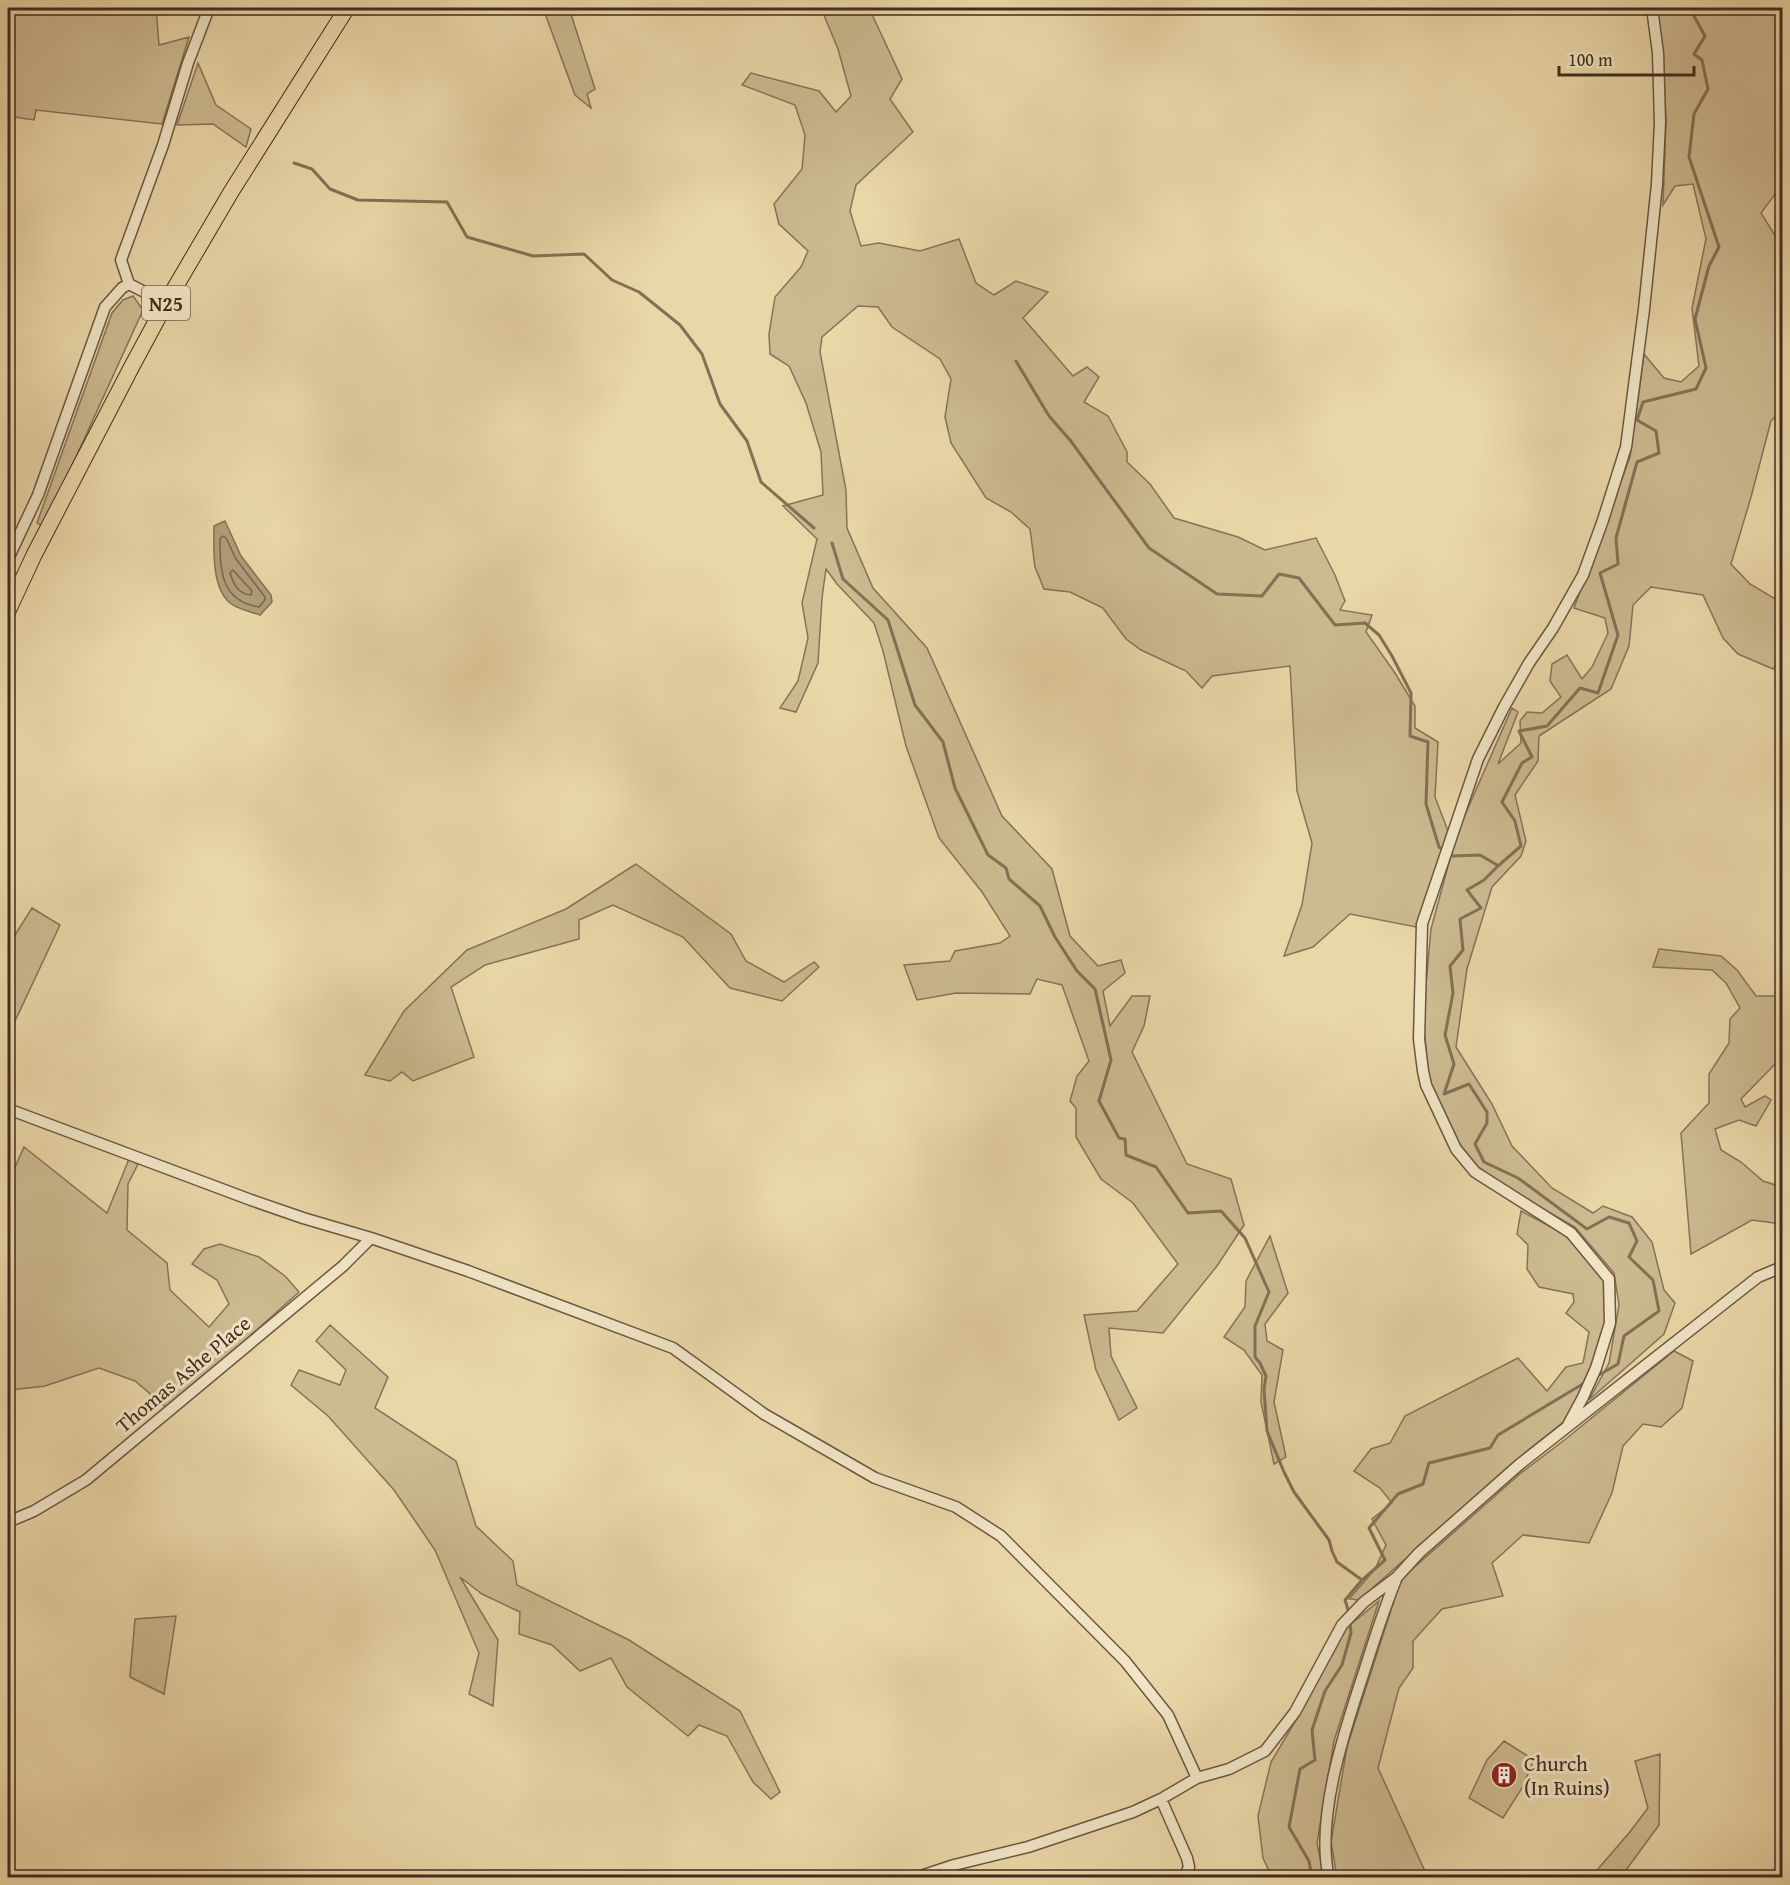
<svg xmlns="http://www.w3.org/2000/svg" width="1790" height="1885" viewBox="0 0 1790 1885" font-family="'Gentium Book Plus',serif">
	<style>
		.green { fill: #cdba91; stroke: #877358; stroke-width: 1.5 }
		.water { fill: #b19d79; stroke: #847055; stroke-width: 1.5 }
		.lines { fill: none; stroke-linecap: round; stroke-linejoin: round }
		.shore { stroke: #79644c; stroke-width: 1.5 }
		.stream { stroke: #847055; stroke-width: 3 }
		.minor-casing { stroke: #6b5741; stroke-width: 13 }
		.highway-casing { stroke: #412c1f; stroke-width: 17 }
		.minor { stroke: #f1e5c6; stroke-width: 10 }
		.highway { stroke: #ead7a8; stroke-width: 15 }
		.labels { text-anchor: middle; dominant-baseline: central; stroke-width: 6; stroke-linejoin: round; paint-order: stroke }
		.shield { fill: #f1e5c6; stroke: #766451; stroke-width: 1.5 }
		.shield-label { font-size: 20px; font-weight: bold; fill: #412c1f }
		.street-label { font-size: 21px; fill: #412c1f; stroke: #f1e5c6 }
		.poi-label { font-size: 21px; fill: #412c1f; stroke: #f1e5c6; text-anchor: start }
	</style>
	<rect width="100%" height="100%" fill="#ead7a8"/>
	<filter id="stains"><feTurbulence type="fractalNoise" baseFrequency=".00333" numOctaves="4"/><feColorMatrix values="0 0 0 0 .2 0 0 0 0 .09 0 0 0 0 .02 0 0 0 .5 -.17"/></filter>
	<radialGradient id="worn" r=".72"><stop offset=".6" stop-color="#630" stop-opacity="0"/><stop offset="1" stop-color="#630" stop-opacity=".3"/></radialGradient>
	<!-- green -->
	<path class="green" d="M8 8H156L159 45 189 37 162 124 36 110 34 120 8 116Z
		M543 8H569L595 89 587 94 591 108 575 95Z
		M821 8H869L902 79 890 99 913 132 856 185 850 211 861 246 879 243 920 251 959 239 976 283 994 295 1016 281 1048 292 1023 318 1073 376 1087 367 1099 377 1084 402 1108 416 1127 452V462L1150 484 1174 518 1238 537 1265 550 1316 538 1335 575 1345 601 1340 610 1372 615 1366 632 1395 673 1415 706V728L1438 742 1435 797 1448 831 1416 927 1350 914 1313 947 1284 956 1302 905 1312 843 1297 791 1290 666 1212 676 1202 688 1186 671 1141 650 1126 639 1103 608 1070 592 1044 589 1035 567 1030 529 1011 512 986 498 951 443 945 417 951 379 940 359 892 327 878 307 858 306 822 337 820 352 846 490 847 528 873 588 927 648 1002 816 1052 869 1070 936 1098 966 1121 960 1125 973 1103 991 1110 1026 1132 996H1150L1144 1026 1132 1052 1187 1164 1231 1179 1244 1225 1217 1266 1163 1333 1109 1328 1111 1356 1137 1408 1119 1420 1096 1370 1084 1315 1137 1311 1178 1264 1133 1203 1101 1179 1076 1137V1108L1070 1101 1077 1076 1089 1061 1062 985 1037 979 1030 994 956 993 917 1000 904 965 950 961 955 951 1000 943 1010 936 982 892 939 838 906 746 883 651 874 623 837 584 826 569 822 598 818 663 796 712 780 708 798 681 808 638 802 603 817 539 783 506 823 495 821 452 806 403 789 366 770 354 769 334 775 297 801 267 808 251 779 224 774 204 802 169 805 135 795 105 742 85 751 73 819 91 836 112 851 96 838 49Z
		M1657 8H1779L1782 22V179L1779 189 1761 213 1781 245H1782V379L1781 380 1782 385V410L1771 421 1751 497 1731 564 1750 584 1782 603V657L1773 669 1738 654 1723 638 1703 595 1651 587 1633 605 1629 646 1611 689 1539 736 1538 761 1515 795 1526 841 1521 856 1492 887 1467 969 1456 1047 1492 1104 1512 1146 1552 1188 1593 1213 1603 1206 1632 1217 1652 1242 1664 1290 1675 1303 1664 1334 1589 1400 1609 1363 1619 1305 1614 1273 1575 1227 1500 1184 1476 1165 1458 1142 1429 1079 1423 1018 1431 929 1457 833 1512 708 1518 712 1498 764 1521 743 1520 721 1527 712 1542 713 1561 697 1550 681 1552 664 1567 655 1582 679 1592 667 1608 633 1605 618 1574 608 1630 457 1644 354 1664 378 1681 382 1699 366 1692 308 1706 239 1693 184 1675 186 1663 205 1666 121 1663 55Z
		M198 63 216 105 251 129 246 147 213 124 177 125Z
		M133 296 143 310 44 527 37 523 112 313 123 300Z
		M636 864 731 934 746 961 784 982 814 962 819 967 782 1001 730 988 683 937 613 905 579 920V939L485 965 451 987 474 1057 413 1081 402 1072 390 1081 365 1075 404 1011 467 950 566 909Z
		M32 908 60 925 8 1036V946Z
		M1659 949 1721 956 1737 970 1756 996H1782V1057L1741 1099 1745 1107 1765 1096 1771 1100 1756 1126 1739 1120 1715 1129 1721 1150 1741 1162 1763 1181 1782 1187V1224L1752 1220 1691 1254 1681 1133 1709 1103V1074L1729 1043 1730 1019 1740 1008 1726 983 1712 970 1653 967Z
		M24 1147 107 1213 129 1159 138 1164 128 1184 127 1230 167 1263 170 1290 209 1327 229 1304 217 1280 192 1264 204 1249 220 1244 259 1257 285 1276 299 1292 168 1409 135 1381 99 1368 45 1386 11 1390 8 1388V1183Z
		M1521 1211 1568 1236 1604 1279 1606 1321 1593 1368 1566 1420 1520 1457 1359 1600 1349 1599 1375 1569 1386 1545 1372 1519 1392 1503 1380 1488 1354 1471 1371 1449 1390 1443 1405 1416 1518 1358 1547 1391 1566 1367 1583 1363 1589 1332 1566 1313 1574 1302 1573 1294 1539 1287 1527 1269 1528 1245 1517 1234Z
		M1270 1236 1288 1293 1265 1324 1267 1341 1283 1350 1274 1402 1286 1457 1274 1464 1261 1402 1262 1375 1244 1350 1224 1337 1245 1307 1246 1281Z
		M330 1325 388 1377 375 1408 456 1461 476 1526 513 1561 517 1585 629 1640 740 1711 780 1792 771 1799 753 1782 727 1736 699 1725 688 1736 627 1687 611 1658 580 1671 552 1645 519 1634 520 1612 482 1594 460 1577 498 1640 493 1706 469 1694 479 1653 435 1550 394 1490 328 1416 291 1385 299 1370 340 1385 346 1370 316 1341Z
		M1674 1351 1693 1361 1682 1408 1661 1427 1643 1424 1623 1446 1612 1493 1589 1543 1523 1535 1492 1563 1503 1596 1442 1609 1413 1641V1668L1399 1688 1378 1768 1424 1869 1433 1877H1337L1331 1842 1347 1747 1401 1579 1521 1473 1567 1438Z
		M1379 1601 1334 1741 1317 1843 1324 1877H1272L1263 1858 1258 1816 1271 1762 1305 1705 1344 1630Z
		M176 1616 164 1694 130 1677 135 1619Z
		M1504 1741 1534 1760 1522 1788 1503 1818 1469 1798 1487 1760Z
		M1660 1754 1659 1825 1621 1877H1591L1629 1833 1648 1808 1635 1761Z"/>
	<!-- water -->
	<path class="water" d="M225 521 241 556 271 595 272 602 260 615C252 612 237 609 230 603 211 587 214 548 214 526Z"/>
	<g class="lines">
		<!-- shore -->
		<path class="shore" d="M223 536 226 538 236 559 265 597V600L259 607C221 601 220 571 220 539Z
			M233 570 252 591 251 595C238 594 234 585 230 573Z"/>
		<!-- stream -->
		<path class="stream" d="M294 163 312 169 330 189 358 200 447 202 467 237 533 256 584 254 612 280 639 292 680 325 702 354 720 404 747 441 761 482 814 528
			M1016 361 1049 416 1070 440 1149 548 1217 594 1262 596 1279 574 1299 578 1335 625 1365 623 1379 635 1392 656 1411 693 1410 736 1428 742 1426 804 1439 847 1444 851
			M832 543 843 579 888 620 915 705 943 742 955 788 988 855 1006 868 1009 879 1040 906 1055 937 1077 971 1095 989 1111 1060 1099 1101 1119 1138 1125 1139 1126 1155 1156 1167 1188 1213 1221 1211 1245 1238 1269 1292 1255 1326V1357L1260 1363 1266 1376 1264 1389 1267 1431 1284 1472 1294 1492 1329 1540 1332 1551 1337 1562 1362 1580
			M1450 854 1453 856 1480 855 1497 865
			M1597 1376 1618 1364 1624 1336 1659 1311 1653 1280 1629 1257 1637 1241 1629 1223 1609 1217 1587 1229 1518 1178 1484 1162 1475 1144 1487 1123V1112L1469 1084 1444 1094 1454 1064 1445 1035 1453 993 1450 966 1463 950 1460 919 1481 908 1467 890 1484 880 1498 866 1521 846 1515 821 1502 802 1522 763 1532 757 1519 731 1547 726 1580 688 1598 693 1618 635 1600 573 1618 564 1616 538 1637 462 1659 453 1656 431 1637 420 1643 402 1696 389 1706 368 1695 319 1709 266 1719 247 1689 157 1694 114 1708 89 1702 60 1694 54 1705 36 1694 16 1698 8
			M1349 1613 1345 1600 1362 1580 1385 1560 1369 1528 1398 1494 1423 1484 1429 1463 1490 1448 1498 1435 1586 1382
			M1312 1878 1309 1861 1289 1827 1300 1769 1315 1760 1312 1730 1325 1691 1342 1665 1351 1633 1350 1622"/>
		<defs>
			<path id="minor" d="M166 303 129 284 121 260 163 145 188 63 209 8
				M8 559 38 495 105 307 122 288 129 284
				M8 1109 251 1200 303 1218 371 1238 468 1271 673 1348 764 1414 875 1478 956 1507 1001 1536 1125 1661 1168 1715 1197 1778
				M1568 1425 1583 1397 1596 1368 1610 1323 1609 1279 1571 1233 1475 1172 1456 1149 1426 1085 1423 1071 1419 1039 1422 924 1478 759 1504 707 1529 663 1553 628 1583 575 1603 520 1626 447 1644 309 1657 184 1660 122 1658 53 1652 8
				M8 1522 34 1511 86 1480 343 1266 371 1238
				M1161 1799 1187 1858 1189 1867 1184 1878
				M915 1878 954 1865 1028 1847 1133 1812 1161 1799 1197 1778 1229 1769 1265 1751 1295 1712 1342 1625 1364 1602 1397 1577 1419 1553 1520 1464 1758 1277 1782 1267
				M1329 1878C1315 1818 1345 1729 1364 1672 1374 1640 1384 1609 1397 1577"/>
			<path id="highway" d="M8 611 34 555 131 368 166 303 231 192 347 8"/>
		</defs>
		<!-- minor casing -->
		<use href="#minor" class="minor-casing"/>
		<!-- highway casing -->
		<use href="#highway" class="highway-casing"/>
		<!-- minor -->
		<use href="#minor" class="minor"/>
		<!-- highway -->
		<use href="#highway" class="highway"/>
	</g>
	<!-- icons -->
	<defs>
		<symbol id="building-disc" viewBox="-11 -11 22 22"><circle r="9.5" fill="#8f2418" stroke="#f1e5c6"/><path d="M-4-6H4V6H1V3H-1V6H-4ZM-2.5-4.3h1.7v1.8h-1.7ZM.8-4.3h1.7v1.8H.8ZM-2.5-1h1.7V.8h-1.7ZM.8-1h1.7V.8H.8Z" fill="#fff"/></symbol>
	</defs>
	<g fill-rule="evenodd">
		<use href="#building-disc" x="1489" y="1760" width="30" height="30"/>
	</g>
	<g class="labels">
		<!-- shield labels -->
		<rect class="shield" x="142" y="286" width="48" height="34" rx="4.5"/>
		<g class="shield-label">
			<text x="166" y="303">N25</text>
		</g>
		<!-- street labels -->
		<g class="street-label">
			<text transform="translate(183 1374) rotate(-40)">Thomas Ashe Place</text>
		</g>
		<!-- poi labels -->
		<g class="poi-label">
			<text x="1524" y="1763">Church<tspan x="1524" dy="24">(In Ruins)</tspan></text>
		</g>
	</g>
	<!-- margin -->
	<rect width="1790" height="1885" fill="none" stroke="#ead7a8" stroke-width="30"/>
	<rect x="9" y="9" width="1772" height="1867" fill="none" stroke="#412c1f" stroke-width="3"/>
	<rect x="15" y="15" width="1760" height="1855" fill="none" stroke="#412c1f" stroke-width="1.5"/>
	<!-- scale -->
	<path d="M1559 66v9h135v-9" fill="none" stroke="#412c1f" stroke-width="3"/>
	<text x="1568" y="66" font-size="18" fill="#412c1f" stroke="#f1e5c6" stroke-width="4.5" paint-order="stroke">100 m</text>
	<rect width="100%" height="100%" filter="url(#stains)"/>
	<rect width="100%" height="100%" fill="url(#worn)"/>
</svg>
